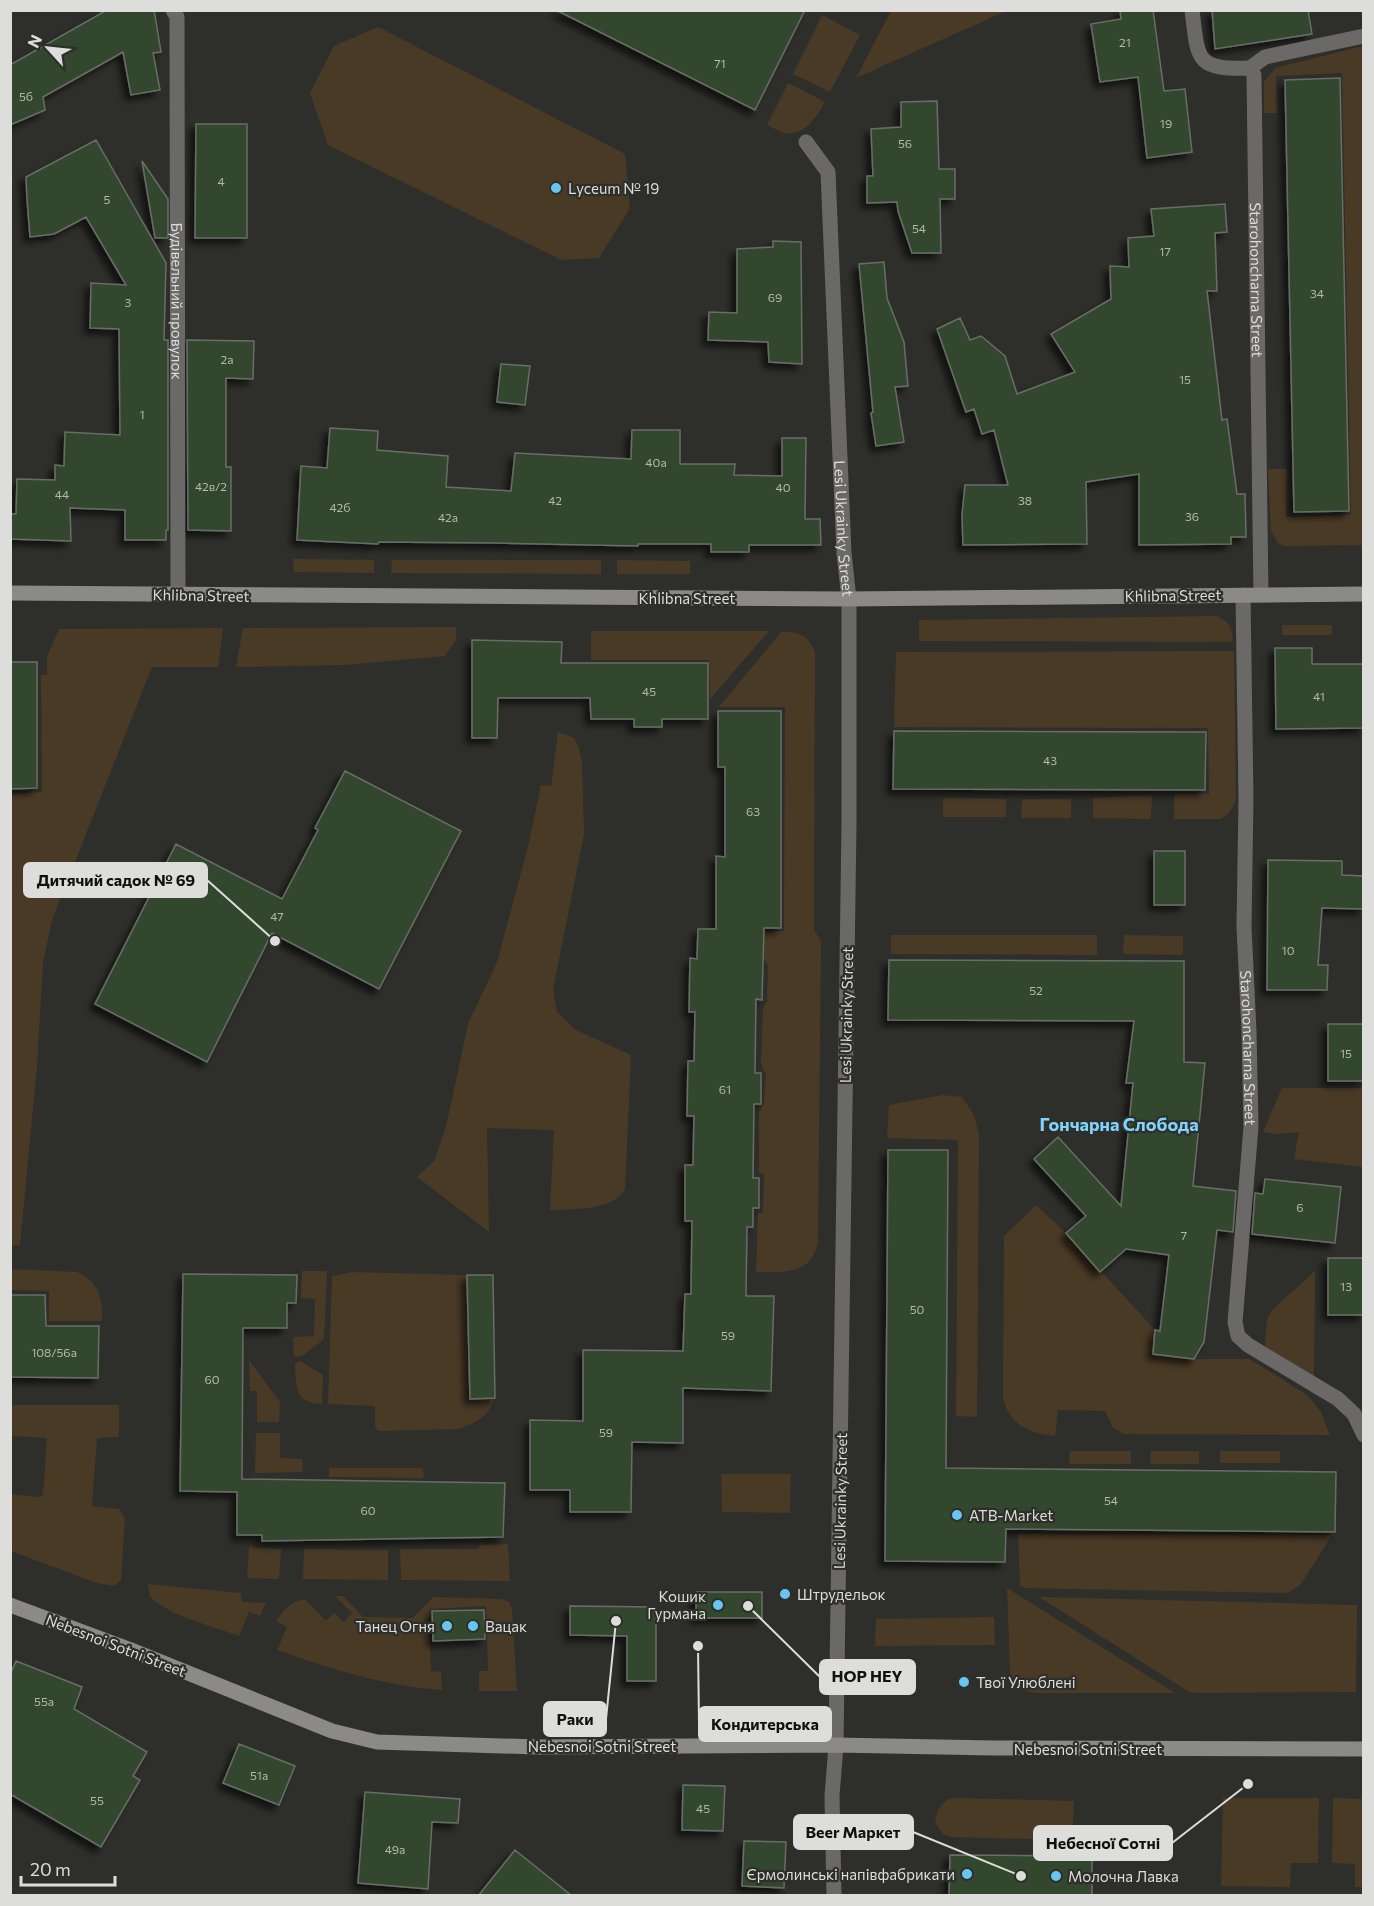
<svg xmlns="http://www.w3.org/2000/svg" width="1374" height="1906" viewBox="0 0 1374 1906" font-family="Commissioner,sans-serif">
	<style>
		.green { fill: #493a26 }
		.building { fill: #32472f; stroke: #696d68; stroke-width: 1.5; filter: url(#shadow) }
		.lines { fill: none; stroke-linecap: round; stroke-linejoin: round }
		.street { stroke: #6a6967; stroke-width: 15 }
		.secondary { stroke: #8b8a86; stroke-width: 15 }
		.poi-dot { fill: #68c4f0; stroke: #2e2f2a; stroke-width: 2 }
		.labels { text-anchor: middle; dominant-baseline: central; stroke-width: 4.5; stroke-linejoin: round; paint-order: stroke }
		.number-label { font-size: 12px; fill: #b2b8b0 }
		.poi-label { font-size: 15px; fill: #dddedb; stroke: #2e2f2a; text-anchor: start }
		.street-label { font-size: 15px; fill: #dddedb; stroke: #2e2f2a }
		.quarter-label { font-size: 18px; font-weight: bold; fill: #7fd3fc; stroke: #2e2f2a }
		.leader { fill: none; stroke: #dddedb; stroke-width: 2 }
		.callout-dot { fill: #dddedb; stroke: #2e2f2a; stroke-width: 2 }
		.callout { fill: #dddedb; stroke: #dddedb; stroke-width: 2 }
		.callout-label { font-size: 16px; text-anchor: middle; font-weight: bold; fill: #111 }
	</style>
	<defs>
		<filter id="shadow"><feDropShadow dx="-5.5" dy="5.5" stdDeviation="3" flood-color="#0009"/></filter>
	</defs>
	<rect width="100%" height="100%" fill="#2e2f2a"/>
	<!-- green -->
	<path class="green" d="M891 11V10L1006 11 856 78Z
		M822 15 860 35 830 92 793 74Z
		M378 27 625 154 630 208 599 258 561 260 328 145 310 93 334 46Z
		M1363 46V545L1284 546 1278 543 1271 531 1268 469H1287L1286 517 1351 515 1342 73 1276 76 1277 113H1264V82L1275 68Z
		M788 83 825 102C818 115 804 137 785 133 779 132 773 127 767 125Z
		M293 559 374 560V573L294 572Z
		M392 560H601V574L391 573Z
		M617 560 690 561V574H617Z
		M1216 616C1230 621 1232 628 1233 642L919 641V620Z
		M1282 625H1332V635H1282Z
		M456 627V640L445 656 344 665 236 667 243 628Z
		M223 628 218 667H152L52 920 43 963 37 1066 20 1245H11V794L42 792 41 675H47V657L59 629Z
		M591 631H769L710 699 709 660H591Z
		M782 631C800 633 809 635 815 653L814 930 821 941 818 1241C812 1276 783 1272 756 1272L758 1213H763L764 1174 759 1173V1113L764 1102 766 1075 761 1063 763 1009 767 1001 768 966 763 957 764 932 784 931 785 707H719Z
		M1234 651 1236 799C1233 808 1230 814 1221 819H1174V794H1209L1208 728 894 727 896 652Z
		M558 732 574 738 579 748 582 763 584 834 553 989 557 1012 576 1030 631 1055 625 1189C614 1211 572 1209 550 1210L554 1130 487 1128 489 1232 417 1177 434 1161 446 1127 468 1024 497 962 528 847 541 785 551 786Z
		M1152 795 1151 819 1093 818V798Z
		M943 798 1006 799V817H943Z
		M1022 799H1071V818H1021Z
		M891 935H1097V955L891 954Z
		M1124 935 1183 936V955L1123 954Z
		M1282 1088H1363V1167L1294 1159 1299 1132 1277 1134 1263 1132Z
		M942 1095 962 1097 974 1115 979 1135 977 1417 956 1416 958 1140 887 1138 889 1105Z
		M1036 1205 1066 1233 1155 1330 1153 1354 1194 1359H1249L1279 1377 1308 1396 1321 1412 1330 1435 1124 1434 1113 1428 1105 1411 1058 1410 1055 1436C1030 1434 1009 1425 1003 1398L1004 1236Z
		M10 1269 77 1272C99 1281 103 1300 102 1321H49V1291L11 1290Z
		M302 1271H327L324 1339 302 1356 294 1357 293 1337 314 1336 315 1299 301 1298Z
		M1315 1271 1314 1379 1265 1349 1267 1319 1272 1310Z
		M352 1272 467 1275 470 1399 495 1398 491 1407 484 1416 472 1424 459 1429 378 1431 375 1426V1406L328 1404 332 1276Z
		M249 1360 280 1402 279 1422H257V1391H250Z
		M300 1361 323 1375 322 1404C294 1404 296 1385 295 1363Z
		M11 1405H119V1437L97 1438 92 1506 119 1509 125 1518 121 1580 114 1586 96 1583 11 1551V1494L38 1497H41L43 1494 47 1438 11 1436Z
		M256 1433H280V1458L302 1459 303 1472 255 1473Z
		M1070 1451H1131V1464H1069Z
		M1151 1451H1199V1464H1150Z
		M1220 1451H1280V1463H1220Z
		M329 1468H423L424 1478 329 1477Z
		M721 1474H791L790 1513 722 1512Z
		M1018 1534 1332 1535 1301 1584 1288 1593 1024 1588 1020 1586Z
		M508 1544 510 1581 401 1580 400 1549H478L479 1545Z
		M249 1547 281 1549 279 1579 247 1578Z
		M304 1549 388 1550V1580L303 1579Z
		M148 1584 241 1593 242 1602 266 1603 260 1616 249 1612 239 1636C210 1625 174 1618 150 1597Z
		M1007 1588 1175 1693H1035C1022 1691 1013 1686 1010 1672Z
		M335 1596H343L363 1617 413 1618 433 1597 502 1599 509 1602 512 1608 517 1691H479V1671H488L486 1606 429 1609 431 1671 441 1672 442 1690C384 1686 331 1669 277 1650L287 1627 276 1621C284 1609 290 1602 305 1599L326 1621 334 1613 344 1622 352 1613Z
		M1039 1597 1357 1605 1356 1692 1191 1693Z
		M994 1617 995 1645 875 1646 876 1619Z
		M952 1798 1074 1801 1072 1840 951 1837 943 1834 935 1822C937 1810 941 1802 952 1798Z
		M1223 1798H1319L1318 1863H1291L1290 1887 1221 1886Z
		M1333 1798 1363 1799V1887H1355V1864L1332 1863Z"/>
	<!-- building -->
	<path class="building" d="M107 10H154L161 52 153 53 160 90 131 95 123 52 43 97 45 110 10 125V65Z
		M556 10H805L755 110Z
		M1120 10H1153L1164 91 1185 89 1192 152 1147 158 1138 77 1100 82 1091 24 1121 19Z
		M1212 10H1308L1312 34 1215 49Z
		M1340 78 1349 511 1294 512 1285 80Z
		M937 101 939 169H955V199H940L941 253H912L898 211 897 202 867 203V176H873L871 129 901 127V102Z
		M196 124H247V238H195Z
		M96 140 166 263 164 340H168V530H166V540H125V510L70 508 71 541 10 539V514H16L17 479 55 480V465L64 466 65 432 120 435 119 329 90 328 91 283 126 285 86 217 54 234 30 237 27 199 26 177Z
		M142 161 168 199V238H155Z
		M1225 204 1227 232 1215 233 1217 291H1207L1222 420 1227 419 1237 494H1245L1246 537H1231V544L1139 545V474L1086 482 1087 544 963 545 962 515 965 485H1008L994 430 982 434 974 409 966 412 937 329 960 318 970 340 981 336 1005 356 1017 394 1075 372 1051 334 1111 299 1110 266 1129 267 1128 238 1154 236 1151 209Z
		M773 241 801 242 802 364 769 362 768 342 708 340 709 312 737 313V249L773 247Z
		M884 262 887 298 904 342 908 386 895 387 904 442 876 446 871 413 873 412 859 264Z
		M187 340 254 341 253 379 226 378V467H231V531L188 530Z
		M501 364 530 366 525 405 497 402Z
		M330 428 378 431 377 450 448 456 446 487 511 491 515 453 631 459 632 430H680V464H735L734 475 782 476V438H806L805 519H820L821 545H749V552H711V544H638V546L496 543 379 542 378 544 297 540 301 466 327 468Z
		M472 640 562 642 561 663H708V719H662V727H634V719H591L590 698H498L497 738H472Z
		M1275 648H1312V664H1364V728L1276 729Z
		M10 662H37V788L10 789Z
		M718 711H781V928H764L762 1000 756 999 755 1073H761V1104H754L753 1178H759V1208H753V1227H747L746 1296H774L771 1391 683 1388V1443L632 1442 631 1512H570V1490H530V1420L583 1421V1350L683 1351 685 1294H691L692 1221H685V1165H693L694 1116H687L688 1061H694L695 1012H689L690 958 697 959 698 929H716V856L725 857V767H718Z
		M894 731 1206 732 1205 790 893 789Z
		M345 771 461 831 379 989 272 933 207 1062 95 1004 176 844 282 899 318 830 315 828Z
		M1154 851H1185V905H1154Z
		M1268 860 1342 861V875L1364 876V909L1322 908 1318 965H1328L1327 990H1267Z
		M889 960 1184 961V1062L1205 1063 1193 1186 1236 1191 1233 1232 1217 1230 1204 1342 1194 1359 1153 1354 1155 1330 1160 1331 1169 1255 1126 1249 1100 1272 1066 1233 1086 1216 1034 1159 1058 1137 1121 1206 1133 1083H1126L1134 1021 888 1020Z
		M1328 1024H1364V1081H1328Z
		M888 1150H948L946 1468 1336 1472 1335 1532 1006 1529 1005 1562 885 1561Z
		M1265 1179 1341 1187 1335 1243 1252 1234 1255 1193 1263 1194Z
		M1328 1258H1364V1315H1328Z
		M183 1274 297 1275 296 1303H287V1328H243L242 1479 505 1483 503 1537 262 1541V1535H237V1492L180 1491Z
		M467 1275H493L495 1398 470 1399Z
		M10 1295H45L46 1326H99L98 1378 10 1377Z
		M696 1592H762V1618H696Z
		M570 1606 656 1607V1681H627V1636L570 1635Z
		M484 1610 485 1639 433 1641 432 1611Z
		M16 1661 82 1687 74 1709 147 1752 133 1776 140 1780 101 1847 10 1794V1675Z
		M239 1744 295 1766 279 1805 223 1783Z
		M683 1785 725 1786 723 1831 682 1830Z
		M365 1792 460 1799 458 1823 432 1822 428 1889 358 1883Z
		M744 1841 786 1842 784 1888 742 1886Z
		M515 1850 572 1896H478Z
		M950 1855 1092 1856V1896H949Z"/>
	<g class="lines">
		<!-- street -->
		<g class="street">
			<path id="s1" d="M173 10 177 17 178 595"/>
			<path d="M1192 10C1198 60 1195 70 1250 68"/>
			<path id="s2" d="M1250 68 1254 75 1261 595"/>
			<path d="M1250 68 1265 57 1364 36"/>
			<path id="s3" d="M806 142 828 172 844 553 849 599V823L836 1745 832 1796 834 1896"/>
			<path id="s4" d="M1243 595 1246 799 1244 927 1249 1031 1251 1127 1235 1322 1238 1336 1248 1345 1338 1399 1354 1414 1364 1435"/>
		</g>
		<!-- secondary -->
		<path class="secondary" d="M10 593 849 599 1364 594
			M10 1605 131 1650 332 1731 377 1742 538 1747 836 1745 993 1748 1364 1749"/>
	</g>
	<!-- markers -->
	<g class="poi-dot">
		<circle cx="556" cy="188" r="6"/>
		<circle cx="957" cy="1515" r="6"/>
		<circle cx="785" cy="1594" r="6"/>
		<circle cx="718" cy="1605" r="6"/>
		<circle cx="447" cy="1626" r="6"/>
		<circle cx="473" cy="1626" r="6"/>
		<circle cx="964" cy="1682" r="6"/>
		<circle cx="967" cy="1874" r="6"/>
		<circle cx="1056" cy="1876" r="6"/>
	</g>
	<g class="labels">
		<!-- number labels -->
		<g class="number-label">
			<text x="1125" y="42">21</text>
			<text x="720" y="63">71</text>
			<text x="26" y="96">5б</text>
			<text x="1166" y="123">19</text>
			<text x="905" y="143">56</text>
			<text x="221" y="181">4</text>
			<text x="107" y="199">5</text>
			<text x="919" y="228">54</text>
			<text x="1165" y="251">17</text>
			<text x="1317" y="293">34</text>
			<text x="775" y="297">69</text>
			<text x="128" y="302">3</text>
			<text x="227" y="359">2а</text>
			<text x="1185" y="379">15</text>
			<text x="142" y="414">1</text>
			<text x="656" y="462">40а</text>
			<text x="211" y="486">42в/2</text>
			<text x="783" y="487">40</text>
			<text x="62" y="494">44</text>
			<text x="555" y="500">42</text>
			<text x="1025" y="500">38</text>
			<text x="340" y="507">42б</text>
			<text x="1192" y="516">36</text>
			<text x="448" y="517">42а</text>
			<text x="649" y="691">45</text>
			<text x="1319" y="696">41</text>
			<text x="1050" y="760">43</text>
			<text x="753" y="811">63</text>
			<text x="277" y="916">47</text>
			<text x="1288" y="950">10</text>
			<text x="1036" y="990">52</text>
			<text x="1346" y="1053">15</text>
			<text x="725" y="1089">61</text>
			<text x="1300" y="1207">6</text>
			<text x="1184" y="1235">7</text>
			<text x="1346" y="1286">13</text>
			<text x="917" y="1309">50</text>
			<text x="728" y="1335">59</text>
			<text x="54" y="1352">108/56а</text>
			<text x="212" y="1379">60</text>
			<text x="606" y="1432">59</text>
			<text x="1111" y="1500">54</text>
			<text x="368" y="1510">60</text>
			<text x="44" y="1701">55а</text>
			<text x="259" y="1775">51а</text>
			<text x="97" y="1800">55</text>
			<text x="703" y="1808">45</text>
			<text x="395" y="1849">49а</text>
		</g>
		<!-- poi labels -->
		<g class="poi-label">
			<text x="568" y="188">Lyceum № 19</text>
			<text x="969" y="1515">ATB-Market</text>
			<text x="797" y="1594">Штрудельок</text>
			<text x="706" y="1596" text-anchor="end">Кошик<tspan x="706" dy="17">Гурмана</tspan></text>
			<text x="435" y="1626" text-anchor="end">Танец Огня</text>
			<text x="485" y="1626">Вацак</text>
			<text x="976" y="1682">Твої Улюблені</text>
			<text x="955" y="1874" text-anchor="end">Єрмолинські напівфабрикати</text>
			<text x="1068" y="1876">Молочна Лавка</text>
		</g>
		<!-- street labels -->
		<g class="street-label">
			<text stroke="none"><textPath href="#s2" startOffset="213">Starohoncharna Street</textPath></text>
			<text stroke="none"><textPath href="#s1" startOffset="292">Будівельний провулок</textPath></text>
			<text stroke="none"><textPath href="#s3" startOffset="394">Lesi Ukrainky Street</textPath></text>
			<text transform="translate(201 595) rotate(1)">Khlibna Street</text>
			<text transform="translate(1173 595) rotate(-1)">Khlibna Street</text>
			<text x="687" y="598">Khlibna Street</text>
			<text transform="translate(846 1015) rotate(-89)">Lesi Ukrainky Street</text>
			<text stroke="none"><textPath href="#s4" startOffset="453">Starohoncharna Street</textPath></text>
			<text transform="translate(840 1501) rotate(-89)">Lesi Ukrainky Street</text>
			<text transform="translate(116 1645) rotate(21)">Nebesnoi Sotni Street</text>
			<text x="602" y="1746">Nebesnoi Sotni Street</text>
			<text x="1088" y="1749">Nebesnoi Sotni Street</text>
		</g>
		<!-- quarter labels -->
		<g class="quarter-label">
			<text x="1119" y="1124">Гончарна Слобода</text>
		</g>
	</g>
	<!-- callouts -->
	<path class="leader" d="M275 941L207 880M748 1606L820 1677M616 1621L606 1719M698 1646L699 1724M1021 1876L913 1832M1248 1784L1172 1843"/>
	<g class="callout-dot">
		<circle cx="275" cy="941" r="6"/>
		<circle cx="748" cy="1606" r="6"/>
		<circle cx="616" cy="1621" r="6"/>
		<circle cx="698" cy="1646" r="6"/>
		<circle cx="1021" cy="1876" r="6"/>
		<circle cx="1248" cy="1784" r="6"/>
	</g>
	<g class="callout">
		<rect x="24" y="863" width="183" height="34" rx="6"/>
		<rect x="820" y="1660" width="95" height="34" rx="6"/>
		<rect x="544" y="1702" width="62" height="34" rx="6"/>
		<rect x="699" y="1707" width="132" height="34" rx="6"/>
		<rect x="794" y="1815" width="119" height="34" rx="6"/>
		<rect x="1034" y="1826" width="138" height="34" rx="6"/>
	</g>
	<g class="callout-label">
		<text x="116" y="886">Дитячий садок № 69</text>
		<text x="867" y="1682">HOP HEY</text>
		<text x="575" y="1725">Раки</text>
		<text x="765" y="1730">Кондитерська</text>
		<text x="853" y="1838">Beer Маркет</text>
		<text x="1103" y="1849">Небесної Сотні</text>
	</g>
	<!-- border -->
	<rect width="1374" height="1906" fill="none" stroke="#dddedb" stroke-width="24"/>
	<!-- north arrow -->
	<g transform="translate(48 48) rotate(297)" stroke="#2e2f2a" stroke-width="4.5" paint-order="stroke">
	<path d="M0-4.5L10 22L0 15L-10 22Z" fill="#dddedb"/>
	<text y="-9" font-size="16" font-weight="bold" text-anchor="middle" fill="#dddedb">N</text>
	</g>
	<!-- scale -->
	<path d="M21 1876v9h94v-9" fill="none" stroke="#dddedb" stroke-width="3"/>
	<text x="30" y="1876" font-size="18" fill="#dddedb" stroke="#2e2f2a" stroke-width="4.5" paint-order="stroke">20 m</text>
</svg>
